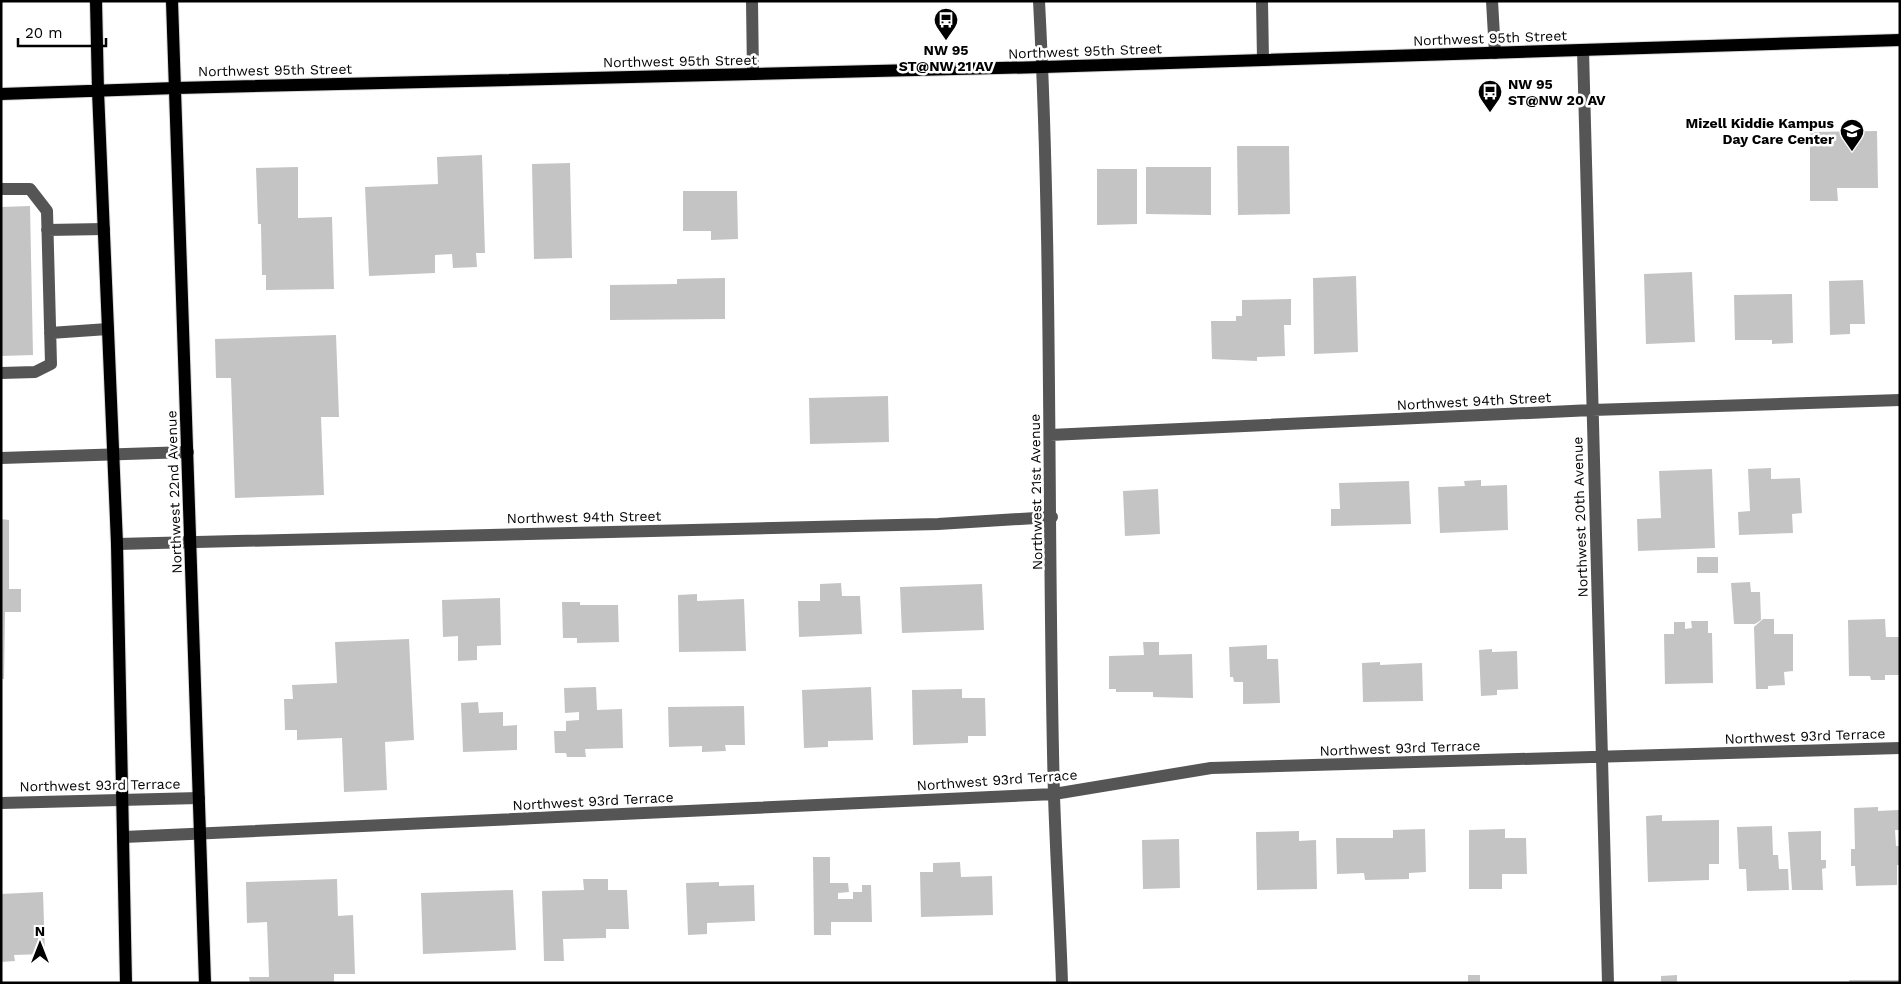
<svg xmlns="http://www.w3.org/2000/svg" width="1901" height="984" viewBox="0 0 1901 984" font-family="'Work Sans',sans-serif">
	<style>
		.building { fill: #c4c4c4 }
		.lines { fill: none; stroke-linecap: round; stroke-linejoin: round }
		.major-casing { stroke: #dbdbdb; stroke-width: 14 }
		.minor { stroke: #555; stroke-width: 12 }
		.major { stroke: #000; stroke-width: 12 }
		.labels { text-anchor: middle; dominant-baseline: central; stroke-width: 5; stroke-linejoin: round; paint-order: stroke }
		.street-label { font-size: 14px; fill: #000; stroke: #fff }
		.poi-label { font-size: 14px; font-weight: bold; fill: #000; stroke: #fff }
	</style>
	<rect width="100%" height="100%" fill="#fff"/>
	<!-- building -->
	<path class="building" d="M1877 131 1878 188H1837L1838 201H1810V132Z
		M1237 146H1289L1290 214 1238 215Z
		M482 155 485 253H476L477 267 453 268 452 254 435 255V273L369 276 365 187 438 184 437 157Z
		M570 163 572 258 534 259 532 164Z
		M298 167V218L332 217 334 289 266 290V275H262L261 224H258L256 168Z
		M1146 167H1211V215L1146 214Z
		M1097 169H1137V224L1097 225Z
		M683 191H737L738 239 711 240V231H683Z
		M30 206 33 355 1 356V207Z
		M1692 272 1695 342 1646 344 1644 274Z
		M1356 276 1358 352 1314 354 1313 278Z
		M725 278V319L610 320V285L677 284V279Z
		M1863 280 1865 324H1850V334L1830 335 1829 281Z
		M1792 294 1793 343 1772 344V340H1735L1734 295Z
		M1291 299V325H1284L1285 356 1257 357V361L1212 359 1211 321H1236V316H1242V300Z
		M336 335 339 417H321L324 495 235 498 231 378H216L215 339Z
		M888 396 889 442 810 444 809 398Z
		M1771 468V479L1800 478 1802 513 1792 514 1793 533 1739 535 1738 512 1750 511 1748 469Z
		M1712 469 1715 548 1638 551 1637 519 1661 518 1659 471Z
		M1481 480V486L1507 485 1508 530 1440 533 1438 487 1465 486 1464 481Z
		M1409 481 1411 524 1331 526V509H1340L1339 483Z
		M1158 489 1160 534 1125 536 1123 491Z
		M1 519 9 520V589H21V612H5L4 679H1Z
		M1697 557H1718V573H1697Z
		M1750 582 1751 592H1760L1761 620 1755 624H1734L1731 583Z
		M841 583 842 596H860L862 634 799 637 798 601H820V584Z
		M982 584 984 630 902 633 900 587Z
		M697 594V601L744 599 746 651 679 652 678 595Z
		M500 598 501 645 477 646V660L458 661V636L443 637 442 600Z
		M562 602H580V605H618L619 642 577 643V638H563Z
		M1763 619H1774V634H1793V671L1784 672 1785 685 1768 686V689H1756L1754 627Z
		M1885 619 1886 637H1900V675H1885V680H1871L1870 676H1849L1848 620Z
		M1691 621H1708V633H1712L1713 683 1665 684 1664 634H1674V622H1685V629L1692 628Z
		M409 639 414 740 385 742 387 790 344 792 342 738 297 740V730H285L284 699H293L292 685 337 683 335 642Z
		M1143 642H1159V655L1192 654 1193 698 1153 697V692H1116V689H1109V656L1144 655Z
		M1267 645V659H1278L1280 703 1243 704V682H1234L1233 677H1230L1229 647Z
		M1492 649V652L1517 651 1518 689 1497 690V695L1481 696 1479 650Z
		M1380 662V665L1422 663 1423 701 1363 702 1362 663Z
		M596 687 597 710 622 709 623 748 585 749 586 757H567L566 753H555L554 731H566V721L579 720V712L565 713 564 688Z
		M871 687 873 740 828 741V747L804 748 802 690Z
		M962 689V698H985L986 736H968V743L913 745 912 690Z
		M478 702 479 713 503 712V726L517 725V750L463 752 461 703Z
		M744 706 745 745H725L726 751 702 752V746L669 747 668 707Z
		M1878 807V811L1899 810V830H1895L1896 846H1900V865H1897V885L1856 886 1855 866H1851V849H1855L1854 808Z
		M1662 815V821L1719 820V864H1709V880L1648 882 1646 816Z
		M1772 826 1773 855H1778L1779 869H1788L1789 890 1747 891 1746 869H1739L1737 827Z
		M1425 829 1426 872 1409 873V879L1365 880 1364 873 1337 874 1336 838H1393V830Z
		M1505 829V838H1526L1527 874H1502V889H1469V830Z
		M1299 831V841L1316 840 1317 889 1257 890 1256 832Z
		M1821 831V860H1826V868L1822 869 1823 890H1792L1788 832Z
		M1179 839 1180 888 1143 889 1142 840Z
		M813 857H830V883H848L849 892 838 893V899H853V892H862V885H871L872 922H831V935H814Z
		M960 862 961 877 992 876 993 915 921 917 920 872H933V863Z
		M337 879 338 916 353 915 355 974H334V983H250L249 977H269L267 922 247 923 246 882Z
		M583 879H608V890H627L629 929H606V938L563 939 564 961H544L542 891 584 890Z
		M719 882V886L754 885 755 921 707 923V934L688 935 686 883Z
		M513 890 516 950 423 954 421 893Z
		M43 892 45 954 14 955 15 961 1 962V894Z
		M1468 975H1480V983H1468Z
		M1677 975V983H1661V976Z
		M1849 980H1900V983H1850Z"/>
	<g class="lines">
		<defs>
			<path id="major" d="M96 1 98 91 117 544 126 983
				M172 1 205 983
				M1 94 176 88 1043 67 1900 40"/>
		</defs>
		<!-- major casing -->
		<use href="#major" class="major-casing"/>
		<!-- minor -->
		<path class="minor" d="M752 1 753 74
			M1039 1C1053 266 1047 531 1054 795 1056 858 1060 920 1062 983
			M1262 1 1263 60
			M1492 1 1495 53
			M1583 50 1608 983
			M1 189H30L47 211 51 364 35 372 1 373
			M47 230 104 229
			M50 333 108 329
			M1050 435 1592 410 1900 400
			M1 458 188 452
			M117 544 938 524 1052 517
			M1 803 199 798
			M124 837 1054 794 1211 768 1900 748"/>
		<!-- major -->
		<use href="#major" class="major"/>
	</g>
	<!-- icons -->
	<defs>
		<symbol id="bus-pin" viewBox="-11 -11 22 30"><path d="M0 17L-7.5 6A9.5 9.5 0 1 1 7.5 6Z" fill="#000" stroke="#fff"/><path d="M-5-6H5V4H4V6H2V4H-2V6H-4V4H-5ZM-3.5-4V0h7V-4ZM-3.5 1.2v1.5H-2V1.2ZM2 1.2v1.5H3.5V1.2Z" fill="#fff"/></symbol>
		<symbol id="school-pin" viewBox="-11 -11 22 30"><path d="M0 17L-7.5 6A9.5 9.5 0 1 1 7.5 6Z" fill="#000" stroke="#fff"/><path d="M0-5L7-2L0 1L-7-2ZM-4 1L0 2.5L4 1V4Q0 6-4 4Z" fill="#fff"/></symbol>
	</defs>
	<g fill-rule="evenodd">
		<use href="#bus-pin" x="932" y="6" width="28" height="38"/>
		<use href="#bus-pin" x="1476" y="78" width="28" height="38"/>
		<use href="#school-pin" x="1838" y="117" width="28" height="38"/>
	</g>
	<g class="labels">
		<!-- street labels -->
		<g class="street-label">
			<text transform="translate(1490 38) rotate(-2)">Northwest 95th Street</text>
			<text transform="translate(1085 51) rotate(-2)">Northwest 95th Street</text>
			<text transform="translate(680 61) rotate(-1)">Northwest 95th Street</text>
			<text transform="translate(275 70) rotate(-1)">Northwest 95th Street</text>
			<text transform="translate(1474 401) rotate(-3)">Northwest 94th Street</text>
			<text transform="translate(174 492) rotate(-92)">Northwest 22nd Avenue</text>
			<text transform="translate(1036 492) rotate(-91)">Northwest 21st Avenue</text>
			<text transform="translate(584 517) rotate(-1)">Northwest 94th Street</text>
			<text transform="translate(1580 517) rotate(-92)">Northwest 20th Avenue</text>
			<text transform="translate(1805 736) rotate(-2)">Northwest 93rd Terrace</text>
			<text transform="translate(1400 748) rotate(-2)">Northwest 93rd Terrace</text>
			<text transform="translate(997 780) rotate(-4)">Northwest 93rd Terrace</text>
			<text transform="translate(100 785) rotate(-1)">Northwest 93rd Terrace</text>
			<text transform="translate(593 801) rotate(-3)">Northwest 93rd Terrace</text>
		</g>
		<!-- poi labels -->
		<g class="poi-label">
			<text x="946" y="50">NW 95<tspan x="946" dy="16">ST@NW 21 AV</tspan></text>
			<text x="1508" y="84" text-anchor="start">NW 95<tspan x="1508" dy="16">ST@NW 20 AV</tspan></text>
			<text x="1834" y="123" text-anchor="end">Mizell Kiddie Kampus<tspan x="1834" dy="16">Day Care Center</tspan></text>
		</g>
	</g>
	<!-- border -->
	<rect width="1901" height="984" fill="none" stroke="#000000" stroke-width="5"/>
	<!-- north arrow -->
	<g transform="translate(40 944)" stroke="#ffffff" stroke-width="4" paint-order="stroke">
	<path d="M0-4L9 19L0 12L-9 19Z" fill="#000000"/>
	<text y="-8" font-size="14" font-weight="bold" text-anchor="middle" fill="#000000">N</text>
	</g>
	<!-- scale -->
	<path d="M18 38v8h88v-8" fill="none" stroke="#000000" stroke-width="2.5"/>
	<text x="25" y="38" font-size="15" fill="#000000" stroke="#ffffff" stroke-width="4" paint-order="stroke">20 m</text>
</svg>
